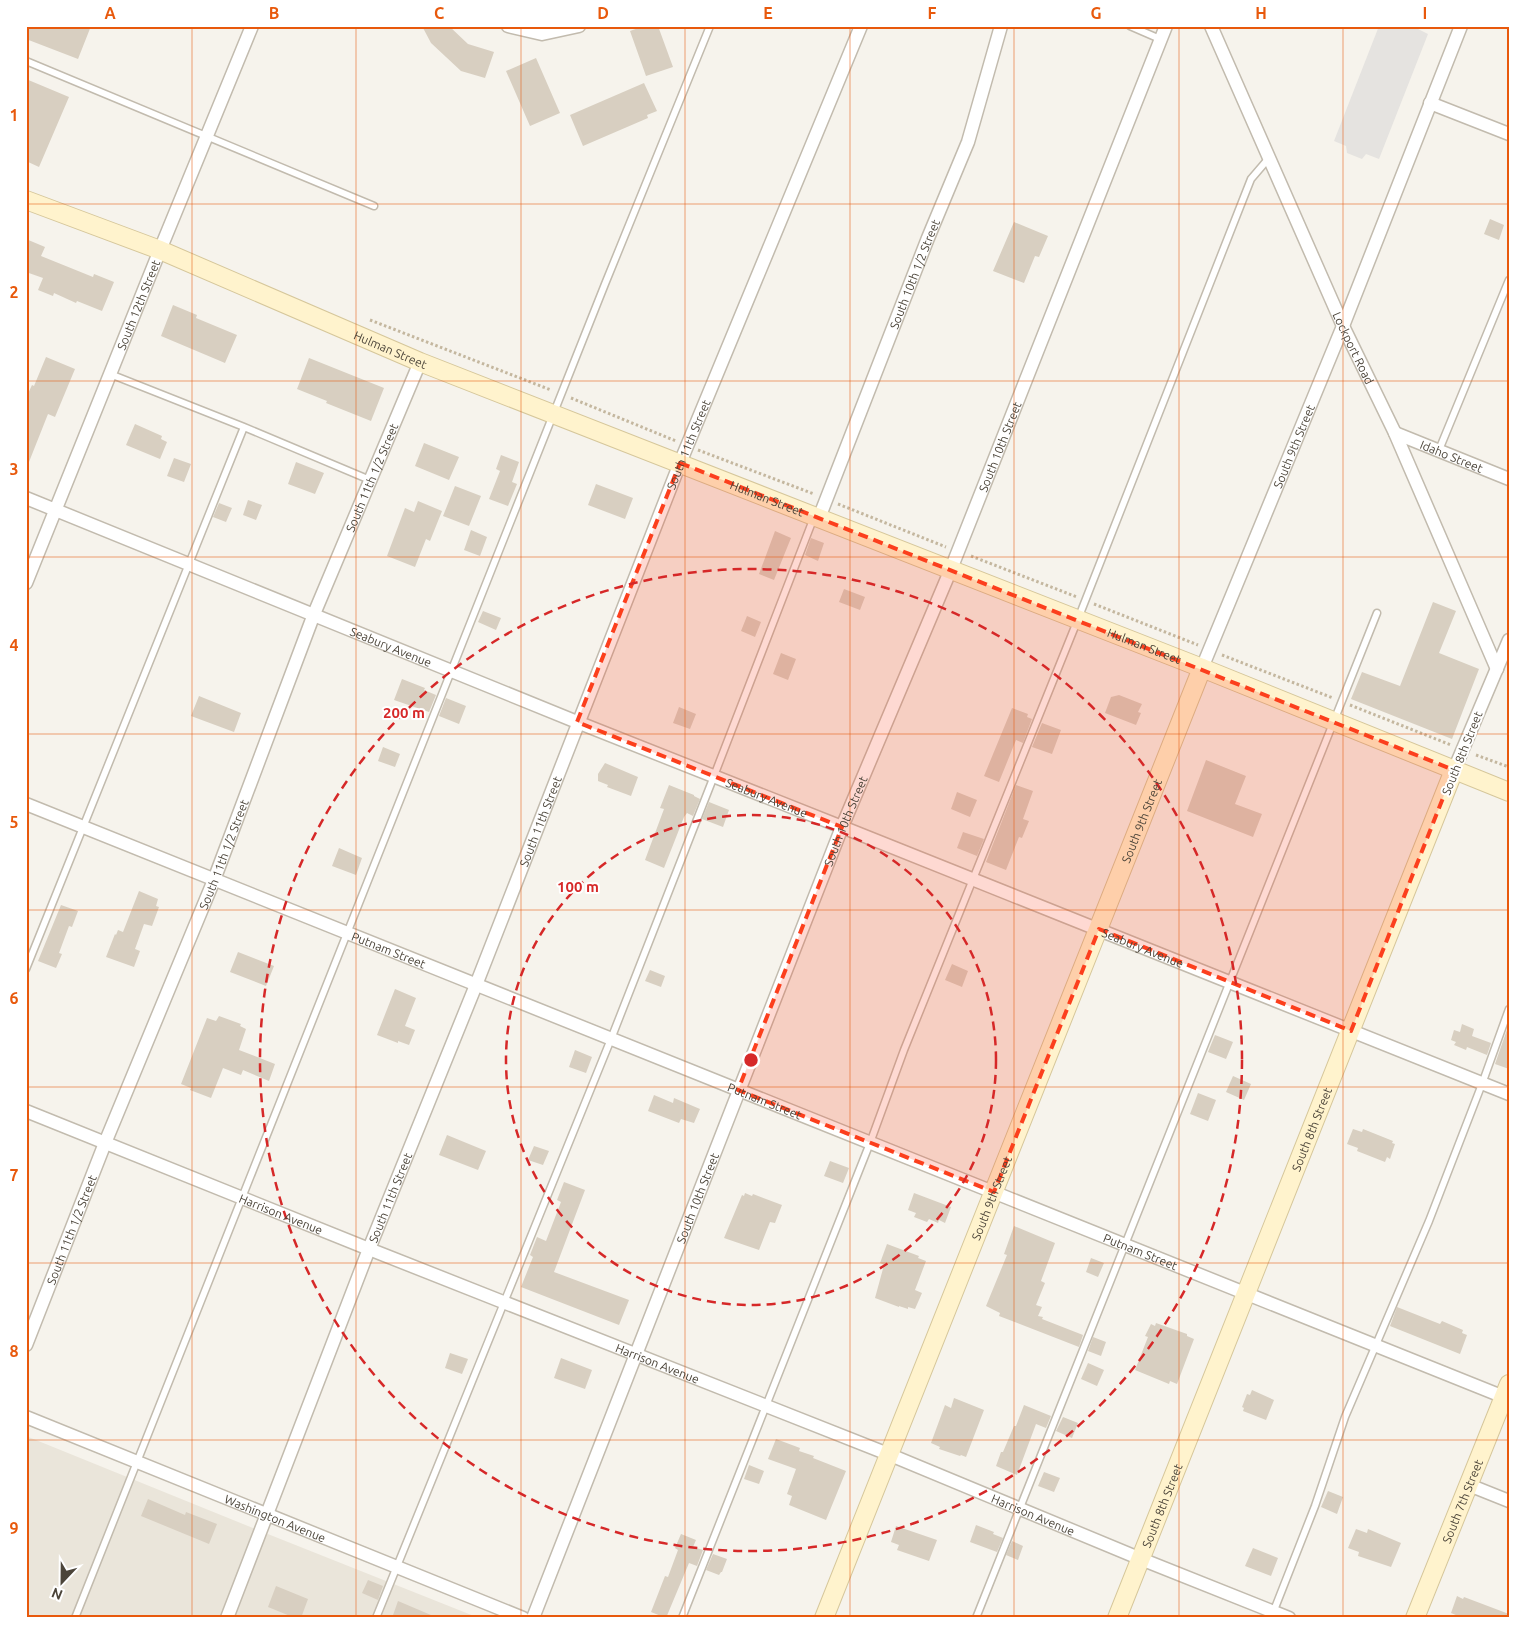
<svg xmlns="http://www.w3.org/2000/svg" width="1535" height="1644" viewBox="0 0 1535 1644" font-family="Ubuntu,sans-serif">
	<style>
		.residential { fill: #eae5da }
		.parking { fill: #e5e3e0 }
		.building { fill: #d8cfc1 }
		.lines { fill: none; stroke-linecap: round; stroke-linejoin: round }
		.lane-casing { stroke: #c2bbae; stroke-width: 9 }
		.street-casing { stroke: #c2bbae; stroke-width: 15 }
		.secondary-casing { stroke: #d6c79b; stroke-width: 20 }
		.path { stroke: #c4b79f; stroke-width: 3; stroke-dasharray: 2.5 2.5; stroke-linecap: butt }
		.lane { stroke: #fff; stroke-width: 6 }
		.street { stroke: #fff; stroke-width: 12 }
		.secondary { stroke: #fff3cd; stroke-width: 18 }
		.marked { fill: #fc3f1d; fill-opacity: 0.2; stroke: #fc3f1d; stroke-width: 4; stroke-dasharray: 10 6; stroke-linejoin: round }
		.grid { fill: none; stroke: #e8590c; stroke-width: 1; stroke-opacity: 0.55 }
		.ring { fill: none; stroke: #d62828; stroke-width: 2.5; stroke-dasharray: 9 6 }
		.labels { text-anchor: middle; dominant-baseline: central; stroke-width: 4; stroke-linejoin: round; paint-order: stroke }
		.street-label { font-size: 12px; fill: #4b4439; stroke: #fff }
		.centre { fill: #d62828; stroke: #fff; stroke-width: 2.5 }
		.ring-label { font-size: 15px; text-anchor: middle; font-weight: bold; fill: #d62828; stroke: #fff; stroke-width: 4; stroke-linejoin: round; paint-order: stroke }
		.neatline { fill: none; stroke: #e8590c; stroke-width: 2 }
		.grid-label { font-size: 16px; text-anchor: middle; font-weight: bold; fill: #e8590c }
	</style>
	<rect width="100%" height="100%" fill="#f6f3ec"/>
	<!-- residential -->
	<path class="residential" d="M26 1436 243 1524 479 1618H26Z"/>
	<!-- parking -->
	<path class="parking" d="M1379 26H1418V29L1428 34 1379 159 1366 154 1362 159 1347 153 1346 146 1334 141Z"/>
	<!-- building -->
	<path class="building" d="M26 26H91L78 59 26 39Z
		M422 26H449L468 44 494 52 485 78 461 71 431 43Z
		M644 26H658L673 67 646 76 630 31Z
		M536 58 560 113 530 126 506 71Z
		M26 79 69 97 39 167 26 161Z
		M644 83 657 111 647 115 648 118 583 146 570 115Z
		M1490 219 1504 225 1499 240 1484 234Z
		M1014 222 1048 236 1039 257 1035 256 1024 283 993 271Z
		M26 239 45 247 41 256 93 277 94 274 114 282 102 311 77 301 76 303 54 293 53 296 38 290 43 278 26 272Z
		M173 305 197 315 196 318 237 335 225 363 161 336Z
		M46 357 75 369 55 417 48 414 27 467 26 398 32 385 34 386Z
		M309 358 384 388 371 421 326 403 327 401 297 389Z
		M135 424 162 436 161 439 167 442 160 459 126 445Z
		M424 443 459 457 449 480 415 466Z
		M501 455 519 462 512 482 517 484 508 506 489 499 500 471 496 469Z
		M174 458 191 464 184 482 167 476Z
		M296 462 324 473 315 494 288 484Z
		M596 484 633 498 625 519 588 505Z
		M455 486 481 496 469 526 443 516Z
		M248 500 262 505 256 520 243 515Z
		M418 501 442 511 430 541 426 539 415 567 387 556 405 508 414 512Z
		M219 503 232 508 226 522 213 517Z
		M471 530 487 537 480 556 464 550Z
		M775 531 791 538 774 580 759 574Z
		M811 538 824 543 818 561 805 555Z
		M844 589 865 597 860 610 839 602Z
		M1433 602 1456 611 1439 653 1479 669 1452 739 1351 699 1362 672 1400 686Z
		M483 611 501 618 496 630 478 622Z
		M747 616 761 622 755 637 741 631Z
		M781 653 796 659 788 680 773 674Z
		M402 679 425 688 424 690 436 695 429 712 394 700Z
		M1119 695 1142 704 1138 712 1141 713 1136 725 1105 713 1111 697Z
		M199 696 241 713 234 732 191 716Z
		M446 698 466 706 459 724 439 716Z
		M679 707 696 714 690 729 673 723Z
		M1012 708 1028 714 1027 717 1032 719 1023 743 1016 740 999 782 984 776Z
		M1042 723 1061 730 1052 754 1032 747Z
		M383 747 400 754 395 767 378 761Z
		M1206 760 1246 776 1235 804 1262 814 1253 837 1187 811Z
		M605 763 638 777 631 796 607 787 608 785 598 781V774Z
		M669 785 694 795V796L700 799 693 816 687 813 684 817 664 868 645 860 664 809 660 808Z
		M1016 785 1033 791 1023 819 1029 821 1022 838 1019 837 1006 870 986 862Z
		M957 792 977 800 970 817 951 809Z
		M709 802 729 810 723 827 702 819Z
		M963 832 984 839 977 856 957 848Z
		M339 848 362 858 356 875 332 866Z
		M139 891 158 899 156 906 159 907 152 926 144 924 135 949 140 951 134 967 106 957 115 934 116 935 118 930 123 932Z
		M61 905 78 911 72 927 69 926 59 953 62 954 56 968 38 961Z
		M238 952 274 966 266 986 230 972Z
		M952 964 968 971 962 987 945 980Z
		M650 970 665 976 661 987 645 981Z
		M395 989 416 998 405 1026 415 1030 409 1045 398 1041V1043L377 1035Z
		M219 1016 241 1024 240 1026 246 1029 239 1050 275 1064 269 1081 243 1070 241 1075 223 1068 211 1098 190 1090 191 1088 181 1084 207 1018 216 1021Z
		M1462 1024 1474 1029 1472 1036 1491 1043 1487 1055 1467 1047 1466 1050 1454 1045 1456 1042 1451 1040 1454 1030 1460 1032Z
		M1509 1024V1069L1495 1064Z
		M1215 1035 1233 1042 1226 1059 1208 1052Z
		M575 1050 592 1057 586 1073 569 1067Z
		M1233 1076 1251 1084 1244 1100 1226 1092Z
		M1198 1093 1216 1100 1208 1121 1190 1114Z
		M654 1095 673 1103 674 1098 700 1109 694 1123 681 1119 679 1123 648 1111Z
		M1353 1129 1362 1132 1363 1129 1393 1141 1392 1143 1395 1144 1390 1159 1387 1157 1385 1162 1357 1151 1358 1148 1347 1144Z
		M447 1135 486 1151 478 1170 439 1155Z
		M534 1146 549 1151 543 1165 528 1160Z
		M830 1161 849 1168 843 1183 824 1176Z
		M564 1182 585 1190 554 1272 629 1300 619 1325 521 1287 533 1257 530 1255 537 1237 546 1241 561 1202 557 1200Z
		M745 1193 752 1196 753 1194 782 1205 775 1223 770 1222 759 1250 724 1238 742 1195 744 1196Z
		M914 1193 951 1207 945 1223 939 1220 938 1223 929 1219 927 1222 914 1217 916 1213 908 1210Z
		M1014 1226 1055 1243 1041 1281 1045 1283 1036 1305 1042 1307 1038 1316 1043 1317 1042 1319 1083 1335 1079 1347 999 1316 1000 1313 986 1306 1007 1255 1004 1254Z
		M887 1244 919 1256 918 1258 926 1261 915 1290 922 1293 915 1309 908 1307V1309L899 1306V1307L875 1298 884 1265 880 1263Z
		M1091 1258 1104 1263 1098 1277 1086 1272Z
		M1397 1307 1440 1324 1442 1321 1463 1330 1462 1333 1467 1335 1460 1354 1390 1326Z
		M1156 1323 1187 1334V1336L1194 1339 1177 1384 1170 1381 1169 1384 1135 1370 1148 1337 1145 1336 1151 1324 1155 1326Z
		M1093 1337 1106 1342 1101 1356 1088 1351Z
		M450 1353 468 1359 462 1374 445 1368Z
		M561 1358 592 1370 585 1389 554 1378Z
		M1088 1363 1104 1370 1097 1386 1081 1379Z
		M1252 1390 1274 1400 1266 1420 1243 1411 1244 1408 1242 1407 1247 1394 1250 1395Z
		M954 1398 984 1410 966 1457 961 1455 960 1456 939 1449 940 1447 931 1443 945 1405 951 1408Z
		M1024 1405 1051 1416 1046 1428 1036 1424 1017 1475 996 1466 1001 1452H1003L1014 1426H1016Z
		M1063 1417 1078 1423 1072 1438 1056 1431Z
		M776 1439 800 1448 799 1451 814 1456 813 1458 846 1471 826 1520 789 1505 792 1496 787 1494 796 1469 768 1459Z
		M749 1465 764 1471 759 1484 744 1479Z
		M1044 1472 1060 1478 1054 1492 1038 1486Z
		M1328 1491 1343 1497 1337 1514 1321 1507Z
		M148 1499 185 1515 186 1512 217 1524 209 1544 141 1516Z
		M976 1525 994 1532 993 1534 1003 1538 997 1552 970 1542Z
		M896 1526 937 1540 929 1561 897 1550 899 1545 891 1542Z
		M1356 1529 1367 1533 1368 1529 1401 1543 1391 1567 1358 1556 1359 1552 1348 1548Z
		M681 1534 696 1540 693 1547 703 1550 697 1566 689 1563 666 1618 651 1612 665 1576 668 1577 678 1550 675 1548Z
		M1012 1541 1023 1546 1018 1560 1006 1555Z
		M1253 1548 1278 1558 1271 1576 1245 1566Z
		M713 1554 727 1559 722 1572H721L719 1575 706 1570Z
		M368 1580 383 1586 378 1600 362 1593Z
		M276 1586 308 1599 301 1618H295L268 1607Z
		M1457 1596 1463 1599 1464 1597 1509 1614V1618H1463L1451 1613Z
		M398 1601 438 1618H392Z"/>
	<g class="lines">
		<defs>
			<path id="lane" d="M1130 26 1160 39
				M26 61 374 206
				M110 374 244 427 370 480
				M1439 450 1509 280
				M26 969 244 427
				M75 1618 605 284 710 26
				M376 1618 611 1039 714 776 814 517
				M682 1618 870 1143 904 1050 1078 619 1251 179 1269 158
				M976 1618 1377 613
				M1271 1618 1315 1506 1345 1417 1429 1221 1482 1084 1509 1009"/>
			<g id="street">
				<path d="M508 26 542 34 579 26"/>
				<path id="s1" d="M1211 26 1343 326 1395 433 1497 669"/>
				<path d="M1430 103 1509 134"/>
				<path id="s2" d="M1395 433 1509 479"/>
				<path id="s3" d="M26 498 577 722 842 827 1509 1094"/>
				<path id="s4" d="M819 518 928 238 968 142 1001 26"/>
				<path id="s5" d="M26 583 160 250 252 26"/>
				<path id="s6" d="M1202 668 1343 326 1461 26"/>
				<path d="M1454 770 1509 640"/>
				<path id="s7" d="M26 804 1504 1397"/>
				<path id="s8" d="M26 1111 369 1249 888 1454 1141 1559 1289 1618"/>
				<path id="s9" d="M26 1345 105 1143 214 880 314 614 420 362"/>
				<path id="s10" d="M26 1417 523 1618"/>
				<path d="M1469 1485 1509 1501"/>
				<path id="s11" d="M227 1618 369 1249 476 985 680 463 861 26"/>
				<path id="s12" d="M533 1618 842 827 951 569 1166 26"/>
			</g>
			<g id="secondary">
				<path id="s13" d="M26 200 160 250 420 362 1202 668 1509 792"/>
				<path id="s14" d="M824 1618 1202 668"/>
				<path id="s15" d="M1117 1618 1454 770"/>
				<path id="s16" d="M1415 1618 1509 1384"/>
			</g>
		</defs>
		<!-- lane casing -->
		<use href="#lane" class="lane-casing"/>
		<!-- street casing -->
		<use href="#street" class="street-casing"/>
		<!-- secondary casing -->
		<use href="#secondary" class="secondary-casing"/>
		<!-- path -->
		<path class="path" d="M370 320 551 390
			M571 398 676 441
			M698 450 814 494
			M838 504 946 547
			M971 556 1077 597
			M1094 604 1198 645
			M1222 655 1333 698
			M1350 705 1451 745
			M1476 755 1509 767"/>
		<!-- lane -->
		<use href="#lane" class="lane"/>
		<!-- street -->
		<use href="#street" class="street"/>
		<!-- secondary -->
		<use href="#secondary" class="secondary"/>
	</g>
	<!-- marked area -->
	<path class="marked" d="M680 463 1454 770 1351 1031 1099 929 994 1192 738 1090 842 827 577 722Z"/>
	<!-- grid -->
	<path class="grid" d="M192 26V1618M356 26V1618M521 26V1618M685 26V1618M850 26V1618M1014 26V1618M1179 26V1618M1343 26V1618M26 204H1509M26 381H1509M26 557H1509M26 734H1509M26 910H1509M26 1087H1509M26 1263H1509M26 1440H1509"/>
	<!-- distance rings -->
	<g class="ring">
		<circle cx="751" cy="1060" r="245"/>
		<circle cx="751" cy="1060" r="491"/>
	</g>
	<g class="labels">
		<!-- street labels -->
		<g class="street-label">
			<text stroke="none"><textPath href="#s4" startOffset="262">South 10th 1/2 Street</textPath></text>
			<text stroke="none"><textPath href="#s5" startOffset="300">South 12th Street</textPath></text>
			<text stroke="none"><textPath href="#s1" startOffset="352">Lockport Road</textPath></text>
			<text stroke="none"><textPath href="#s13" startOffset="394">Hulman Street</textPath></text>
			<text stroke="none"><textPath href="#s11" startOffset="1261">South 11th Street</textPath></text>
			<text stroke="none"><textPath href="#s12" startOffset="1261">South 10th Street</textPath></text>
			<text stroke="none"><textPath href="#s6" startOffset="240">South 9th Street</textPath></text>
			<text stroke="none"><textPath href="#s2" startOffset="61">Idaho Street</textPath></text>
			<text stroke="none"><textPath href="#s9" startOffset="934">South 11th 1/2 Street</textPath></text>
			<text stroke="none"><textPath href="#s13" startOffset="799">Hulman Street</textPath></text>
			<text stroke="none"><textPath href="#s13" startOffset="1204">Hulman Street</textPath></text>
			<text stroke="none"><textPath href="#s3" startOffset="394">Seabury Avenue</textPath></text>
			<text transform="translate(1462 753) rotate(-68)">South 8th Street</text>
			<text stroke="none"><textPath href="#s3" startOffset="799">Seabury Avenue</textPath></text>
			<text stroke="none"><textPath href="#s11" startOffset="856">South 11th Street</textPath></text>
			<text stroke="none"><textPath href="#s12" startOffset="856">South 10th Street</textPath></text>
			<text stroke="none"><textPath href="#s14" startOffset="858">South 9th Street</textPath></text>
			<text stroke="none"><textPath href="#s9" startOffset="529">South 11th 1/2 Street</textPath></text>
			<text stroke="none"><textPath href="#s3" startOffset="1204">Seabury Avenue</textPath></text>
			<text stroke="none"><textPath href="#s7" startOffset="391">Putnam Street</textPath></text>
			<text stroke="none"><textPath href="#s7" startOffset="796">Putnam Street</textPath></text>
			<text stroke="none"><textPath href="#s15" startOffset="526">South 8th Street</textPath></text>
			<text stroke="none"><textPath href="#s11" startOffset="451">South 11th Street</textPath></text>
			<text stroke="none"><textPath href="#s12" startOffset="451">South 10th Street</textPath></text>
			<text stroke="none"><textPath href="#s14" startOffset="452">South 9th Street</textPath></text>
			<text stroke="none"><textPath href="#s8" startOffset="275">Harrison Avenue</textPath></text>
			<text stroke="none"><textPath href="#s9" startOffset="124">South 11th 1/2 Street</textPath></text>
			<text stroke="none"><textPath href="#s7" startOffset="1201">Putnam Street</textPath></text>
			<text stroke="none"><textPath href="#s8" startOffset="680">Harrison Avenue</textPath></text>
			<text stroke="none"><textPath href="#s16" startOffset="126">South 7th Street</textPath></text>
			<text stroke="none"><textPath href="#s15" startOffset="121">South 8th Street</textPath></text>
			<text stroke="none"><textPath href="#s8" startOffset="1085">Harrison Avenue</textPath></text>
			<text stroke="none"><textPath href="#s10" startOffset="269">Washington Avenue</textPath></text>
		</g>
	</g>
	<circle cx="751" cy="1060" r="8" class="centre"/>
	<g class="ring-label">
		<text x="404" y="718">200 m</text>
		<text x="578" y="892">100 m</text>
	</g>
	<!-- border -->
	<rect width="1535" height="1644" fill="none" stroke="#ffffff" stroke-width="55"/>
	<!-- north arrow -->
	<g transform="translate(62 1582) rotate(202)" stroke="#ffffff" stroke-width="4" paint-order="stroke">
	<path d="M0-4L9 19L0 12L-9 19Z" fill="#4b4439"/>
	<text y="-8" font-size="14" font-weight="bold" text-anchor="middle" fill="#4b4439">N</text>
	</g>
	<rect x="28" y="28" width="1480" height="1588" class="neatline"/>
	<g class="grid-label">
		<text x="110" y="19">A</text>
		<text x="274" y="19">B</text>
		<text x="439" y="19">C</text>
		<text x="603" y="19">D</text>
		<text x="768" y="19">E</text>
		<text x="932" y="19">F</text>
		<text x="1096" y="19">G</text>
		<text x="1261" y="19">H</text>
		<text x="1425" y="19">I</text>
		<text x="14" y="121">1</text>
		<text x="14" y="298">2</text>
		<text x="14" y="475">3</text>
		<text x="14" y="651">4</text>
		<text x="14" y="828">5</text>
		<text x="14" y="1004">6</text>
		<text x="14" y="1181">7</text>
		<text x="14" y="1357">8</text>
		<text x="14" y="1534">9</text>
	</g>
</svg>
